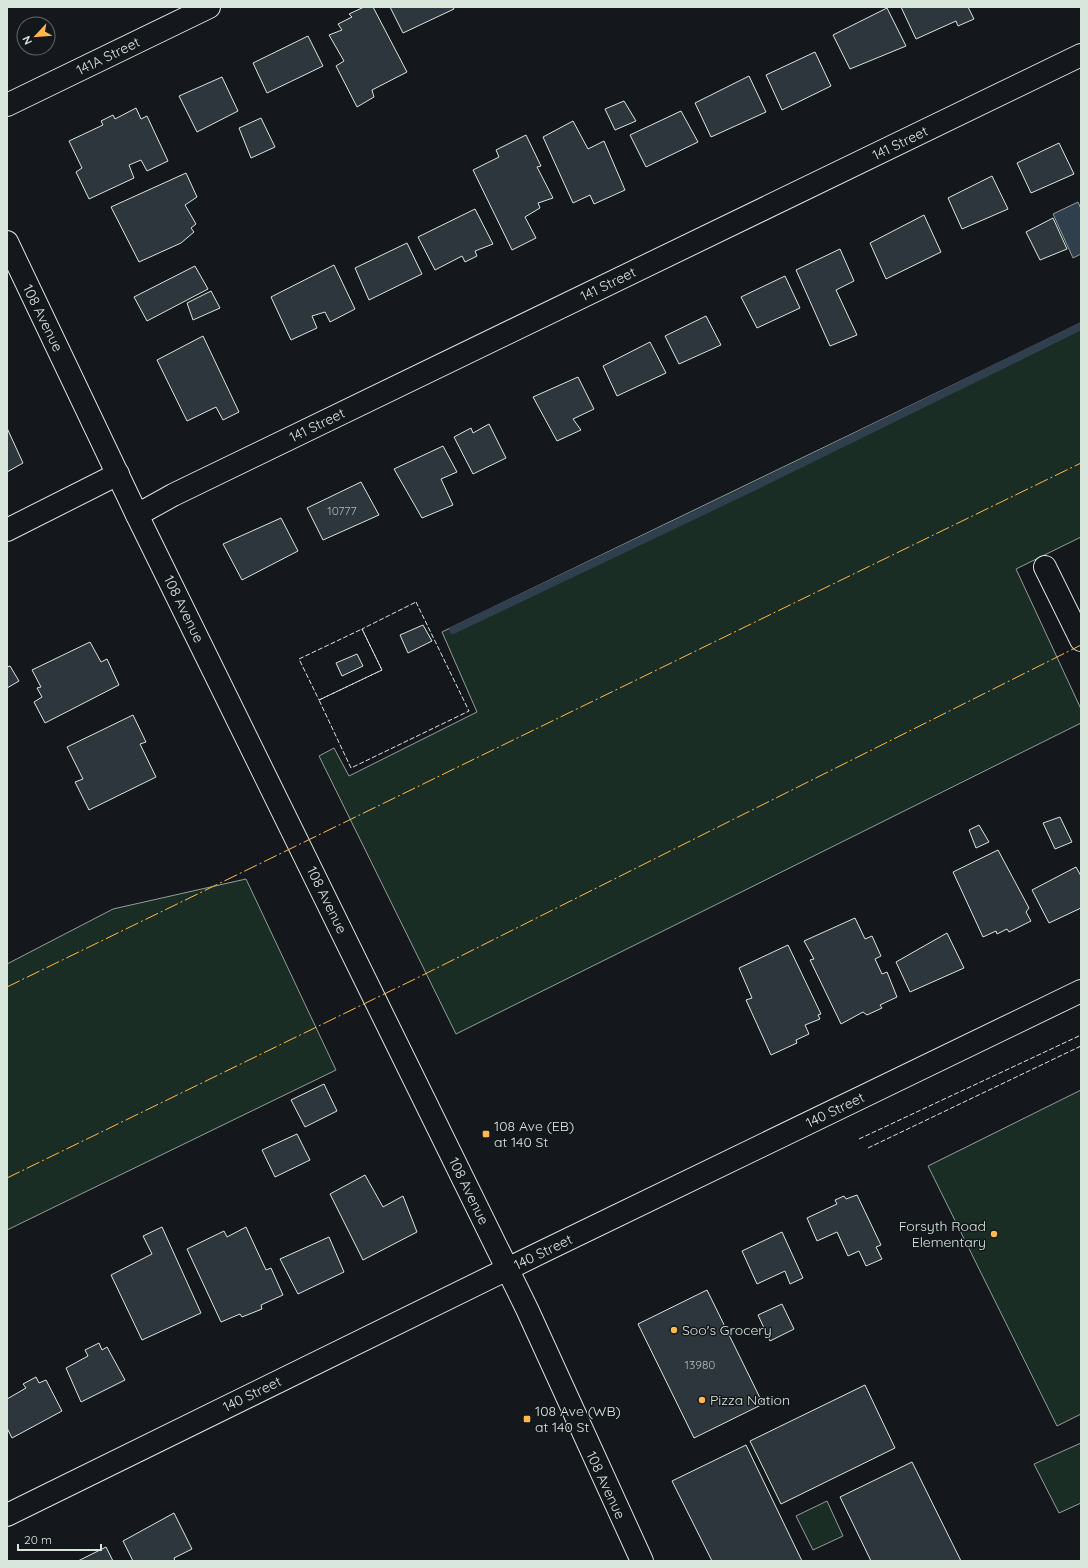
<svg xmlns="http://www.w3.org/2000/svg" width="1088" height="1568" viewBox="0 0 1088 1568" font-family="Quicksand,sans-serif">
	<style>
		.green { fill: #1a2d24; stroke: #939e99 }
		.water { fill: #2f3f4d; stroke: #939e99 }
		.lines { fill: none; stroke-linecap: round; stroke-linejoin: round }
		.stream { stroke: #2f3f4d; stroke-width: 8 }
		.building { fill: #2c363c; stroke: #d8e6dc }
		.minor-casing { stroke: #d8e6dc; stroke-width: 24 }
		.secondary-casing { stroke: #d8e6dc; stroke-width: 24 }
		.minor { stroke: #14181c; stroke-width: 22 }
		.secondary { stroke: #14181c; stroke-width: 22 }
		.fence { stroke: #d8e6dc; stroke-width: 1; stroke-dasharray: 5 2; stroke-linecap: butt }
		.power { stroke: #ffb74d; stroke-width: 1; stroke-dasharray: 14 3 2 3; stroke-linecap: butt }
		.poi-dot { fill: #ffb74d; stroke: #14181c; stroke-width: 1.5 }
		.labels { text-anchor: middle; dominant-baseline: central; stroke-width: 3; stroke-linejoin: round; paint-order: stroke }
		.number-label { font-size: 12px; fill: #adbab4 }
		.street-label { font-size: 14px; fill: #d8e6dc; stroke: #14181c }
		.poi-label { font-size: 14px; fill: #d8e6dc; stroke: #14181c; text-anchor: start }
	</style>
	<rect width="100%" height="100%" fill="#14181c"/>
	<!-- green -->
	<path class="green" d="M1081 323V537L1016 569 1081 709V723L456 1034 319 756 334 748 349 776 477 712 442 632Z
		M246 879 336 1070 7 1230V964L113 909Z
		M1081 1090V1414L1057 1426 928 1166Z
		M1081 1443V1503L1059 1513 1034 1464Z
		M827 1501 843 1536 813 1550 796 1516Z"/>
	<!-- water -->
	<path class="water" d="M1078 202 1081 209V254L1073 258 1053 214Z"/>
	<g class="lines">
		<!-- stream -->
		<path class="stream" d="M453 630 745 491 1081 326"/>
	</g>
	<!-- building -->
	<path class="building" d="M364 7H373L407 72 372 90 374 97 357 107 336 66 344 61 329 35 342 30 338 24 352 17 349 14Z
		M390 7H453L454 9 403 33Z
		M901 7H968L974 19 958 26 956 21 916 39Z
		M887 8 906 46 850 69 833 35Z
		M308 36 323 66 267 93 253 63Z
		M815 52 831 86 782 110 766 75Z
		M749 76 766 112 711 137 695 103Z
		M222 77 238 111 197 132 179 96Z
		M624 101 636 121 615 130 605 109Z
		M136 108 141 119 147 116 168 161 147 171 141 160 129 165 134 178 89 199 76 172 82 168 69 141 103 125 101 121 113 115 115 119Z
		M681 111 698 142 646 167 630 135Z
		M261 118 275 147 251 158 239 128Z
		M573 121 588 149 604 141 625 190 594 204 590 195 573 203 543 137Z
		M526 135 541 166 537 167 553 198 538 203 540 208 525 217 536 238 512 250 473 170 499 157 496 150Z
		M1059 143 1074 174 1031 193 1017 163Z
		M186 173 197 197 185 205 196 224 191 228 194 232 181 243 139 262 111 207Z
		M992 176 1008 209 962 229 948 198Z
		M475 209 493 244 475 251 477 256 465 262 462 256 435 270 418 237Z
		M924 215 941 252 886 279 870 243Z
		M1053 218 1067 249 1040 260 1026 232Z
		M407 243 422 274 369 300 355 268Z
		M840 249 854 281 836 290 857 335 830 346 796 270Z
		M334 265 355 309 330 322 325 312 312 316 317 328 291 340 271 297Z
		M195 266 208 289 147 321 134 297Z
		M785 276 800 308 757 328 741 297Z
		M211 291 220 308 193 320 187 303Z
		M706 316 721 345 679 364 665 336Z
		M203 336 239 412 223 420 216 407 187 421 157 360Z
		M650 342 666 373 617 396 603 366Z
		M578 377 594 409 573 419 581 430 557 441 533 397Z
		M489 424 506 458 473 474 454 437 471 428 473 433Z
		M7 428 23 463 7 472Z
		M443 446 457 472 441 479 453 505 422 518 394 469Z
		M361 482 379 515 323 540 307 508Z
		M281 518 298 551 242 580 223 544Z
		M423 625 432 641 408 653 400 635Z
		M90 642 101 662 107 659 119 685 45 723 34 702 42 697 37 688 41 687 32 670Z
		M357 654 363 666 342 676 336 663Z
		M10 666 19 681 7 688V667Z
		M133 715 146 742 140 744 156 777 89 810 75 782 83 779 67 747Z
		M1060 817 1072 842 1055 849 1043 823Z
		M979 825 989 842 976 848 969 830Z
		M998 850 1029 908 1026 912 1031 921 1009 932 1007 929 997 934 996 931 983 937 953 872Z
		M1076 867 1081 876V908L1049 923 1032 890Z
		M855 918 865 939 872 936 881 956 875 959 882 974 887 972 897 997 880 1005 882 1008 867 1015 863 1012 841 1024 810 960 814 959 804 941Z
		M947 933 964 968 910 992 896 962Z
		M788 945 821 1014 818 1015 820 1019 805 1025 809 1034 796 1040 797 1043 771 1055 746 1000 752 998 739 968Z
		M324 1084 337 1111 305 1127 291 1100Z
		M297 1134 310 1160 275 1177 262 1150Z
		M365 1175 383 1207 403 1196 417 1232 363 1260 330 1194Z
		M857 1195 881 1245 876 1247 882 1259 866 1266 859 1251 848 1256 837 1232 817 1241 807 1218 837 1204 835 1200 844 1196 846 1199Z
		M162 1227 201 1313 142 1340 111 1275 152 1254 143 1236Z
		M246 1227 266 1270 271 1268 283 1295 261 1305 262 1309 242 1317 240 1314 221 1322 187 1249 224 1231 227 1237Z
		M782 1232 803 1278 790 1284 785 1271 757 1284 742 1251Z
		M329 1237 344 1272 298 1294 280 1259Z
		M707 1290 763 1404 694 1438 638 1324Z
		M782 1304 794 1329 770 1341 758 1315Z
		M99 1343 102 1350 107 1347 125 1380 81 1402 66 1368 88 1356 85 1350Z
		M36 1377 39 1383 46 1380 62 1411 12 1438 7 1428V1399L26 1388 23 1384Z
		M865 1385 895 1448 781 1504 750 1441Z
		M746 1445 802 1561H712L672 1481Z
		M912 1462 961 1561H871L840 1497Z
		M174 1513 192 1549 174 1558 175 1561H133L123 1541Z
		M106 1547 113 1561H78Z"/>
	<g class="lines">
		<defs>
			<path id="minor" d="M7 105 209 7
				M137 515 173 495 1081 55
				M7 530 118 474
				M1045 567 1081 640"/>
			<path id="secondary" d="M7 242 137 515 527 1309 642 1561
				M7 1515 544 1251 1081 991"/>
		</defs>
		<!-- minor casing -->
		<use href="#minor" class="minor-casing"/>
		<!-- secondary casing -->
		<use href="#secondary" class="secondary-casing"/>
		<!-- minor -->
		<use href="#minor" class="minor"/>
		<!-- secondary -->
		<use href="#secondary" class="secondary"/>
		<!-- fence -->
		<path class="fence" d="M416 602 469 711 351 768 319 700 382 670 362 629Z
			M362 629 382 670 319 700 299 659Z
			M859 1139 1081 1035
			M868 1148 1081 1046"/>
		<!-- power -->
		<path class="power" d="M7 987 1081 463
			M7 1178 415 979 1081 645"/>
	</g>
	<!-- markers -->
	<g class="poi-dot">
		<rect x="482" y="1130" width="8" height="8" rx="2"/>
		<circle cx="994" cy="1234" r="4"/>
		<circle cx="674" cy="1330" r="4"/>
		<circle cx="702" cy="1400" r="4"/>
		<rect x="523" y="1415" width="8" height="8" rx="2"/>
	</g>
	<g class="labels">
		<!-- number labels -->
		<g class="number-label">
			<text x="342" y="510">10777</text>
			<text x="700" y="1364">13980</text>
		</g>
		<!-- street labels -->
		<g class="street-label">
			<text transform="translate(108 56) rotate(-26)">141A Street</text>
			<text transform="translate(900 143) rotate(-26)">141 Street</text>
			<text transform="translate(608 284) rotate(-26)">141 Street</text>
			<text transform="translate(43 318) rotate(64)">108 Avenue</text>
			<text transform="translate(317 425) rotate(-26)">141 Street</text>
			<text transform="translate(184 609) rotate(64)">108 Avenue</text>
			<text transform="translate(327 900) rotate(64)">108 Avenue</text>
			<text transform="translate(835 1110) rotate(-26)">140 Street</text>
			<text transform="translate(469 1191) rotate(64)">108 Avenue</text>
			<text transform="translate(543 1252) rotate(-26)">140 Street</text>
			<text transform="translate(252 1394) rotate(-26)">140 Street</text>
			<text transform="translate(606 1485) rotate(65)">108 Avenue</text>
		</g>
		<!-- poi labels -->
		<g class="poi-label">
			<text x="494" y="1126">108 Ave (EB)<tspan x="494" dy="16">at 140 St</tspan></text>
			<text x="986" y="1226" text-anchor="end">Forsyth Road<tspan x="986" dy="16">Elementary</tspan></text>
			<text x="682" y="1330">Soo's Grocery</text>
			<text x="710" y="1400">Pizza Nation</text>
			<text x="535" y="1411">108 Ave (WB)<tspan x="535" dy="16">at 140 St</tspan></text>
		</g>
	</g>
	<!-- border -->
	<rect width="1088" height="1568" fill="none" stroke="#d8e6dc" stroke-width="16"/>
	<!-- north arrow -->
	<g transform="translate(36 36) rotate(244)"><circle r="19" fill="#14181c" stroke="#626a69"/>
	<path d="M0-3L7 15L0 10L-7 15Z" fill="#ffb74d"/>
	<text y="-6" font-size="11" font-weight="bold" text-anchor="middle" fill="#d8e6dc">N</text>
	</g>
	<!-- scale -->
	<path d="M18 1544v6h83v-6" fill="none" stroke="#d8e6dc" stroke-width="2"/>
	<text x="24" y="1544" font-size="12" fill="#d8e6dc" stroke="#14181c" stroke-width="3" paint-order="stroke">20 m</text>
</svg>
